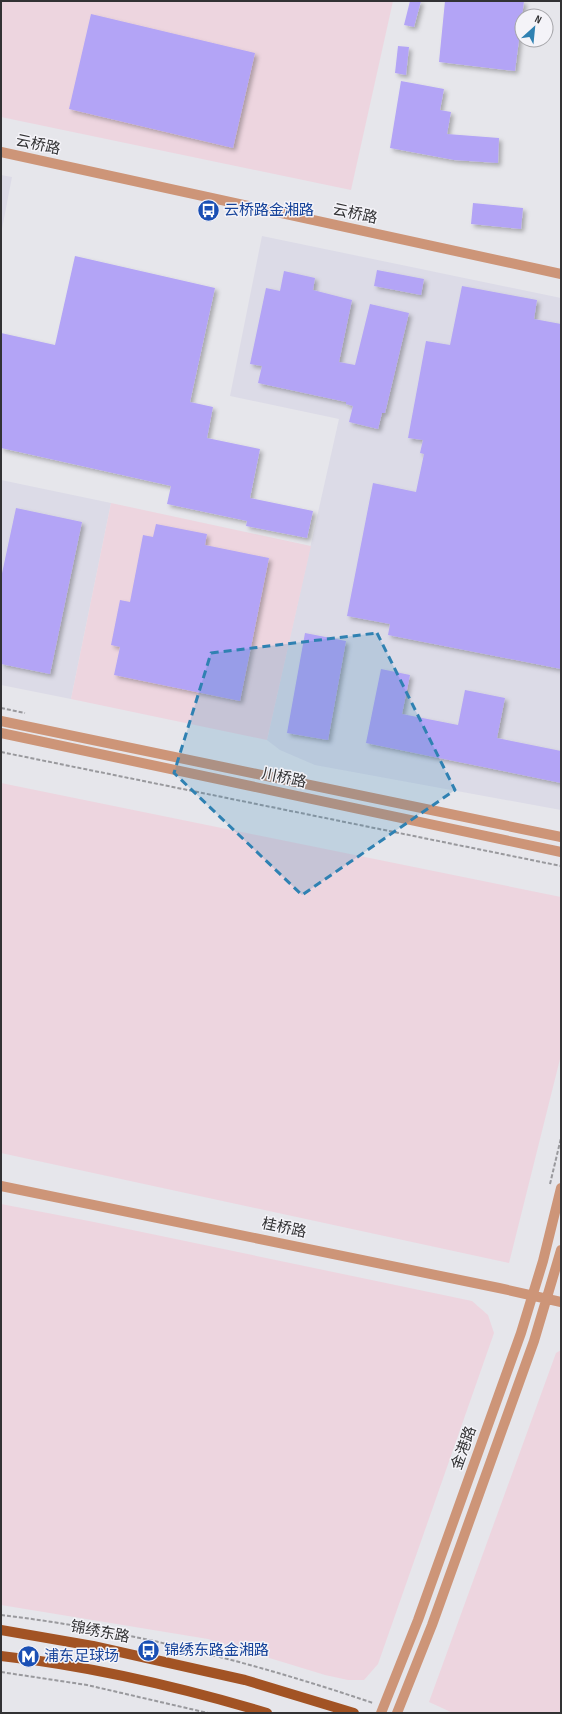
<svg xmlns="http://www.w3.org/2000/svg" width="562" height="1714" viewBox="0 0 562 1714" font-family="'Sofia Sans Condensed','Noto Sans SC',sans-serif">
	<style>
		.built { fill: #dcdbe7 }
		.industrial { fill: #edd5df }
		.building { fill: #b3a4f6; filter: url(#shadow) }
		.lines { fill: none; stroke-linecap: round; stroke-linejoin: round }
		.path { stroke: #99999d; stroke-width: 2; stroke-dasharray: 4 2; stroke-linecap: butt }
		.minor { stroke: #cd9578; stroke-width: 10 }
		.major { stroke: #a25324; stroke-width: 10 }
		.marked { fill: #2f81b2; fill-opacity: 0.2; stroke: #2f81b2; stroke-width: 3; stroke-dasharray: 8 5; stroke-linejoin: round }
		.labels { text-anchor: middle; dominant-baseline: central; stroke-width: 3; stroke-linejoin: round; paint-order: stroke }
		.street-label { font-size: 15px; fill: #323234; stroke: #f4f3f8 }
		.transit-label { font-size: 15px; fill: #164399; stroke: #f4f3f8; text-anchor: start }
	</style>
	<defs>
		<filter id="shadow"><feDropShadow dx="3" dy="3" stdDeviation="2" flood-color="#0004"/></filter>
	</defs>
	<rect width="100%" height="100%" fill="#e6e6eb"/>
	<!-- built -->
	<path class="built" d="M1 175 12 177 1 234Z
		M262 236 561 298V810L315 765 280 750 267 740 339 419 230 396Z
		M1 480 111 503 71 699 1 685Z"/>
	<!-- industrial -->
	<path class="industrial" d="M1 1H393L351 190 1 117Z
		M111 503 311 546 267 740 71 699Z
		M1 783 561 897V1055L509 1263 1 1153Z
		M1 1204 94 1222 472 1301 488 1315 494 1333 378 1664 364 1680H348L325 1675 208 1639 1 1605Z
		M561 1350V1713H453L429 1702 556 1353Z"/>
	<!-- building -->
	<path class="building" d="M410 1H421L414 27 404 25Z
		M445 1H524L515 71 439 62Z
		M91 14 255 53 233 148 69 109Z
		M398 46 409 47 406 75 395 73Z
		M401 81 444 89 440 110 451 112 447 134 499 138 498 163 454 160 390 148Z
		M473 203 523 208 521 229 471 224Z
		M75 256 215 288 190 402 213 407 207 438 260 449 250 498 313 511 307 538 246 526 247 521 167 504 171 486 1 448V333L55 345Z
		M377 270 424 279 421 295 374 286Z
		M284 271 315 278 313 290 352 300 339 362 355 365 370 304 409 313 385 413H382L378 429 349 422 353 406 346 404V402L258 383 262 366 250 364 266 288 280 291Z
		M462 286 537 300 534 319 561 324V669L388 635 390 624 347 616 373 483 416 492 424 454 420 453 423 440 408 438 426 341 450 345Z
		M16 508 82 522 50 674 1 664V578Z
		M156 524 207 534 205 545 269 558 240 701 114 675 120 647 111 645 120 600 130 602 143 535 153 537Z
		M305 633 346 641 328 740 287 733Z
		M381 669 410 675 402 714 458 725 465 690 505 698 497 738 561 751V783L366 743Z"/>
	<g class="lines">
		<!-- path -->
		<path class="path" d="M1 708 25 713
			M1 752 561 866
			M550 1184 561 1138
			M1 1615C128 1630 252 1662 373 1703
			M1 1672 87 1685 208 1713"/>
		<!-- minor -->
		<path class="minor" d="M1 152 561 274
			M1 721 561 837
			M1 733 561 852
			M1 1186 499 1288 561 1302
			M381 1713 418 1620 521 1333 543 1261 561 1188
			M397 1713 432 1625 534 1341 561 1250"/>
		<!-- major -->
		<path class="major" d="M1 1630 93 1646 245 1680 354 1713
			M1 1656C91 1666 180 1687 267 1713"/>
	</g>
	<!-- marked area -->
	<path class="marked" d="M377 633 455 790 302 895 174 773 211 653Z"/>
	<!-- icons -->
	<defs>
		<symbol id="bus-disc" viewBox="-11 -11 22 22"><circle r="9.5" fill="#1a4fb4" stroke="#f4f3f8"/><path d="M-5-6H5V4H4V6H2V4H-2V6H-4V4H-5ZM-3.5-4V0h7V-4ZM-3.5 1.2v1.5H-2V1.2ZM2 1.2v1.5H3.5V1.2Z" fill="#fff"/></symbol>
		<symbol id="metro-disc" viewBox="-11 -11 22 22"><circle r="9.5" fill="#1a4fb4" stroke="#f4f3f8"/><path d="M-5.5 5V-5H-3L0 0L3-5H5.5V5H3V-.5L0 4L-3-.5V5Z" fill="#fff"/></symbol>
	</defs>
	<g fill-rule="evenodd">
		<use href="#bus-disc" x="196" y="198" width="25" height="25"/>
		<use href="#bus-disc" x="136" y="1638" width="25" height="25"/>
		<use href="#metro-disc" x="16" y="1644" width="25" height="25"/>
	</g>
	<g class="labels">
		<!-- street labels -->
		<g class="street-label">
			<text transform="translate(38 145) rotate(12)">云桥路</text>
			<text transform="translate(355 214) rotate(12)">云桥路</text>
			<text transform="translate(284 778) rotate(12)">川桥路</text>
			<text transform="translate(284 1228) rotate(12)">桂桥路</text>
			<text transform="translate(464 1448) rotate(-70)">金港路</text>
			<text transform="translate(100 1632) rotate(11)">锦绣东路</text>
		</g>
		<!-- transit labels -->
		<g class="transit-label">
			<text x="224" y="210">云桥路金湘路</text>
			<text x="164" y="1650">锦绣东路金湘路</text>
			<text x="44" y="1656">浦东足球场</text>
		</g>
	</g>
	<!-- border -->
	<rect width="562" height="1714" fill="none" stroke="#323234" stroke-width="4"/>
	<!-- north arrow -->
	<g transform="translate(534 28) rotate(27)"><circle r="19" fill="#f4f3f8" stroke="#a6a6aa"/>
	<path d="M0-3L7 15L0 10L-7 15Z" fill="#2f81b2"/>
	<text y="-6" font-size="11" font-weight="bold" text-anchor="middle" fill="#323234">N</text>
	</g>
</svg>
